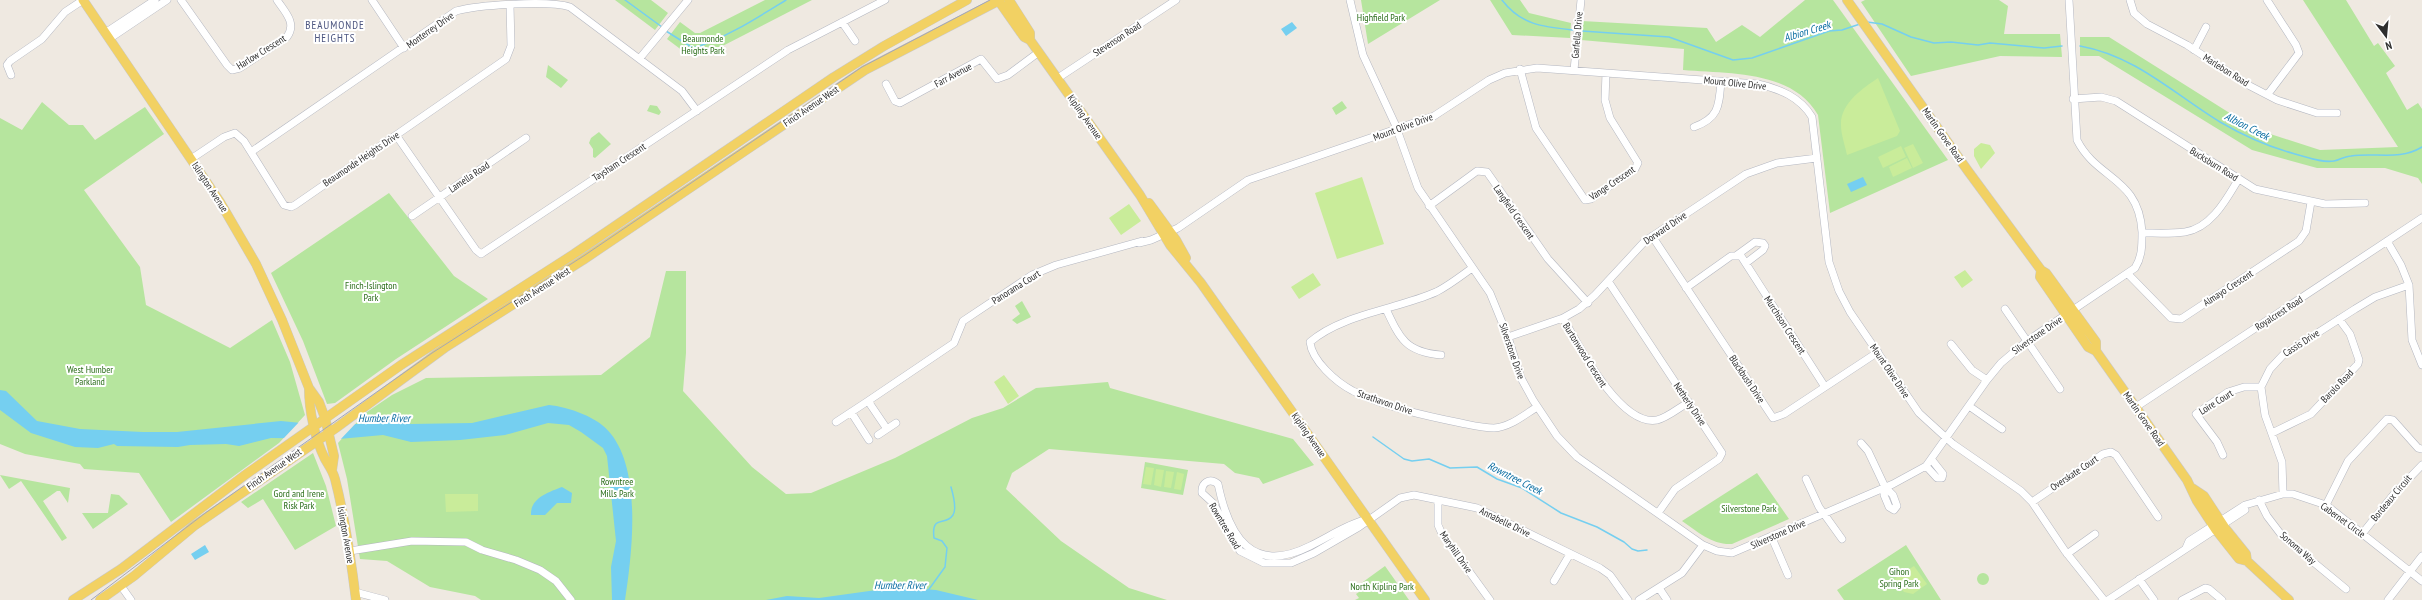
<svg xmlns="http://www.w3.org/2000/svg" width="2422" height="600" viewBox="0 0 2422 600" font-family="'PT Sans Narrow',sans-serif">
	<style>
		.green { fill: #b6e59e }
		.pitch { fill: #c9ec9a }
		.water { fill: #75cff0 }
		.pier { fill: #efe9e1 }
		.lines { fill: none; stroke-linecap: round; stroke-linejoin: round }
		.stream { stroke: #75cff0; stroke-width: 1.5 }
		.minor-casing { stroke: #b4b7c1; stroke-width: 8 }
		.major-casing { stroke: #c9c9c9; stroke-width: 10 }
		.minor { stroke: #fff; stroke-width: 7 }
		.major { stroke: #f2d163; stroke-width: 9 }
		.tram { stroke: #a3a6b8; stroke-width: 1 }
		.labels { text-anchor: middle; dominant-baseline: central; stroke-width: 4; stroke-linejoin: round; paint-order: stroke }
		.park-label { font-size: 10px; fill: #2c6e1b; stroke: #fff }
		.street-label { font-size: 10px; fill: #2e2e2e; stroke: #fff }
		.neighbourhood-label { font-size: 11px; letter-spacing: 1px; fill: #4d5680; stroke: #fff }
		.water-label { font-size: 11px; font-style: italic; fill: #0d6fa3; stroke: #fff }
	</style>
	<rect width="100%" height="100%" fill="#efe9e1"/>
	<!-- green -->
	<path class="green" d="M615 0H651L668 13 655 30Z
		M765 0H812L705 55 687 54 667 39 680 22 695 33H700Z
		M1361 0H1440L1368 44Z
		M1490 0H1520L1529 13 1571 23 1570 38 1512 35Z
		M1805 0H1833L1948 160 1830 213 1818 115C1792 70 1729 74 1683 70L1684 49 1581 40 1582 21 1707 28 1716 42 1742 25 1760 37Z
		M1865 0H1999L2008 6 2004 34H2060L2062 57 2000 56 1911 76 1861 2Z
		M2303 0H2346L2374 46 2378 43 2395 66 2386 73 2407 110 2418 103 2422 109V184L2418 178 2385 168H2317L2252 150 2099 56H2080V37H2109L2255 129 2320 150 2398 147Z
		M548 65 568 80 561 88 546 77Z
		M1342 101 1347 108 1336 115 1332 108Z
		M42 102 69 125H83L95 140 145 107 164 134 84 190 140 267 146 305 230 348 272 320 290 362 305 415 279 443 171 522 139 473 84 469 80 464 25 454 0 444V118L22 130Z
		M650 105 657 106 661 112 659 115 647 111Z
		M599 132 611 144 595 158 593 157V149L589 143 591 138Z
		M389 193 454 276 488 299 396 359 335 403 327 404 303 341 271 273Z
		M666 271H686V353L683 391 752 467 786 494 811 493 895 458 972 418 1003 408 1036 388 1108 382 1110 388 1293 439 1314 465 1263 484 1259 478 1235 473 1224 464 1049 449 1012 473 1006 489 1061 541 1129 588 1167 600H481L475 596 430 587 387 561 360 559 347 479 338 443 364 414 392 395 426 378 601 375 650 337Z
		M1022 301 1031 317 1017 324 1012 320 1020 314 1015 306Z
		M313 453 326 486 336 526 295 550 263 499 248 508 241 502Z
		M1145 462 1188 470 1183 495 1141 488Z
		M1757 473 1789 519 1732 544C1712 545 1698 532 1682 521Z
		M0 475 70 488 68 503 60 491H57L43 501 67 538 62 541 21 481 9 489Z
		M111 494 119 495 128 504 93 529 82 513H108Z
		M1906 545 1941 600H1844L1837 590Z
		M1385 566 1409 600H1355L1359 598 1356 594 1359 592 1356 587Z
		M1977 579a6 6 0 1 1 12 0a6 6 0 1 1-12 0Z"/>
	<!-- pitch -->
	<path class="pitch" d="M1878 78 1900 131 1897 136 1847 155C1845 145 1841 135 1841 125 1840 104 1863 88 1878 78Z
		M1981 143 1990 145 1995 153 1981 169 1974 156V149Z
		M1913 144 1923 163 1913 168 1904 148Z
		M1901 146 1906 157 1883 168 1878 157Z
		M1907 158 1912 168 1893 177 1889 167Z
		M1362 177 1384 244 1337 259 1315 193Z
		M1129 204 1141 221 1121 235 1109 218Z
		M1965 270 1973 280 1962 288 1954 277Z
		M1313 273 1321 285 1299 299 1291 287Z
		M1004 375 1019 396 1008 404 994 382Z
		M1146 467 1154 468 1151 485 1143 484Z
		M1156 469 1164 470 1161 487 1154 485Z
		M1166 471 1174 472 1171 488 1164 487Z
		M1177 472 1184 474 1181 490 1174 489Z
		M445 494H478V511L446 512Z
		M1914 566 1927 584 1913 594 1904 592 1894 579Z"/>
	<!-- water -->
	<path class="water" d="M1292 22 1297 28 1286 36 1281 29Z
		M1863 177 1867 185 1851 192 1847 184Z
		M0 390 6 391 37 421 80 429 143 432H177L281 421 322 425 357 424 379 420H393L411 424 472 423 549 405C568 407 599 417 611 434 642 473 632 554 625 600H612L611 567 616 541 607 456 603 448 581 432 569 425 548 423 505 435 460 440 411 442 383 435 339 439 271 438 239 446 226 444 190 445 178 447 117 446 114 444 98 448 75 447 31 433 0 410Z
		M562 487 572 493 571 503H557L545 515H531C530 498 549 492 562 487Z
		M205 545 209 552 195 560 191 554Z
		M898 587 936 590 978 600H766L787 596 819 598Z"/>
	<!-- pier -->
	<path class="pier" d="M300 421 322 423 357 422 339 441 283 439Z"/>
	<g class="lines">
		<!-- stream -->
		<path class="stream" d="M625 0 662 27
			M1502 0C1521 25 1543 27 1573 30
			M1867 22 1882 24 1911 37 1934 43 1951 42 1978 45 1990 43 2044 48 2062 46
			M666 31 693 48C723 40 760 16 786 0
			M1582 31 1669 37 1733 60 1752 58 1829 31 1842 30 1860 24
			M2080 46C2136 56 2174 94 2220 122 2244 136 2269 147 2295 154 2307 157 2321 163 2334 161 2340 160 2345 156 2351 156 2376 152 2399 161 2422 147
			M1373 437 1404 459 1412 461 1429 459 1450 468 1477 467 1497 479 1522 488 1561 513 1597 527 1624 542 1632 549 1638 551 1647 550
			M927 592 945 567 947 548 942 541 934 538C931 514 945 527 953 515 957 509 953 494 951 487"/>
		<defs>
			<path id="minor" d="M181 0 227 65 232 70 240 68 287 37C297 23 285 12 277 0
				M372 0 404 48
				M1350 0 1363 55 1395 124 1418 188 1490 293 1508 337 1521 378 1533 400 1557 436 1577 457 1703 545 1717 551 1732 553 1893 484 1926 466 1987 380 2001 363 2027 341 2135 268C2142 257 2142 246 2142 232 2139 177 2097 180 2077 140L2069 0
				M2130 0 2134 13 2147 24 2187 45 2250 86 2277 100 2317 113H2337
				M2267 0 2296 45 2299 53 2268 94
				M842 22 855 41
				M105 33 155 0
				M109 39 167 0
				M2194 50 2206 27
				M640 58 688 0
				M1520 69 1536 128 1585 200 1591 199 1635 169 1638 163 1610 118 1605 100 1606 73
				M1574 70 1581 0
				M11 75 7 65 10 61 42 39 65 12 83 0
				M1058 78 1176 0
				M886 84 895 101 900 103 981 59 997 79 1008 75 1039 52
				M2073 99 2101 97 2116 101 2255 189 2325 204 2365 203
				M1694 127C1719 118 1719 106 1721 81
				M396 135 476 250 481 254 788 50 885 0
				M251 152 456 11C479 5 548 0 570 7L682 91 697 111
				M191 159 224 137 235 133 244 141 284 205 291 207 295 205 506 59 511 46 510 5
				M1429 206 1477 171 1487 172 1548 259 1588 303
				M412 216 526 138
				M2142 233C2156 233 2171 234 2185 232 2211 228 2226 200 2238 180
				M1652 236 1773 418 1784 414 1878 352
				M2387 241 2401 265 2409 285 2412 340 2422 365
				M1139 243 1151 240 1178 228 1248 180 1434 116 1489 80 1505 73 1537 68 1758 84C1780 89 1800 97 1812 117L1829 262 1839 291 1850 312 1919 413 1953 444 2021 491 2032 502 2065 551 2104 600
				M1737 255 1755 242 1763 243 1765 246 1763 250 1746 263
				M1472 268C1461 276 1448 286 1436 292 1398 309 1342 314 1310 342 1312 361 1336 382 1353 391 1385 407 1426 416 1461 423 1471 425 1483 428 1494 428 1510 427 1524 415 1537 407
				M2129 275 2171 318 2181 319 2299 241 2306 231 2311 202
				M1608 281 1722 453 1719 459 1675 489 1658 513
				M1686 288 1731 256H1741L1825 387
				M1386 309C1400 339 1406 352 1441 355
				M2005 309 2060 389
				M1563 318C1578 344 1620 427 1657 420 1667 418 1680 407 1689 402
				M1508 337 1563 318 1579 309 1595 295 1645 241 1746 174 1777 163 1817 158
				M1951 344 1972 370 1987 380
				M1969 406 2002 429
				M2136 407 2422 218
				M851 412 869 440
				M836 422 868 401
				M887 429 868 401 954 343 963 321 1032 275 1056 265 1142 241
				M2272 433 2311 414 2358 364 2359 360 2350 334 2339 319
				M878 435 896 423
				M1861 443 1868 451 1885 487
				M2223 455 2217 442 2196 414 2228 392 2244 387H2261
				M1926 466 1937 478H1942L1943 474 1932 460
				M1806 479 1819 507 1842 539
				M1885 487 1893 495 1897 506 1894 510 1889 507 1884 495Z
				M2283 494 2282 462 2265 415 2261 387 2270 369 2283 355 2355 309 2375 297 2409 285
				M1438 500V525L1442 534 1490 600
				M2259 500 2267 516 2283 537 2346 589
				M2032 502 2103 454 2111 452 2116 455 2158 517
				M2326 505 2348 461 2387 419 2393 420 2418 448 2422 449
				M1368 519C1347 524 1329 537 1310 546 1252 575 1229 537 1218 484 1209 477 1201 483 1202 493L1213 503 1240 551 1264 563H1291L1314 553 1359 527 1400 498 1414 495 1477 508 1600 568 1610 575 1628 600
				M2362 534 2394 494 2422 465
				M1772 538 1788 575
				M2186 548 2189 541 2245 505 2283 494H2293L2326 505 2422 581
				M350 551 412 541 466 542 482 550 516 560 540 570 556 581 571 600
				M2067 554 2095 534
				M2139 579 2154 600
				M1554 581 1570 554
				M121 586 131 600
				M1659 588 1667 600
				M355 592 385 600
				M1639 600 1682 573 1703 545
				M2108 600 2245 510
				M2182 600 2205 588 2209 589 2222 600
				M2388 600 2422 556"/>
			<path id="major" d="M83 0 220 202 256 264 282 320 309 388 319 402 325 418 334 456 332 470
				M998 0 1024 37 1030 40 1140 195 1170 245 1201 283 1425 600
				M1009 0 1030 33V40
				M1847 0 1968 171 2041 270 2046 273 2096 342V351
				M1149 203 1176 240 1186 258
				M2041 270 2040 277 2088 347 2096 351 2187 480 2197 501 2216 530 2239 559 2247 561 2289 600
				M309 388C309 411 315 439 325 459 329 466 333 471 335 479 345 518 351 559 356 600
				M2192 488 2204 496 2225 528 2246 554 2247 561
				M73 600 121 569 245 475 401 365 574 254 834 77 884 46 967 0
				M100 600 134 576 194 526 336 428 446 347 583 260 865 70 1000 0"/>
		</defs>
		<!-- minor casing -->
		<use href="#minor" class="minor-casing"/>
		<!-- major casing -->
		<use href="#major" class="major-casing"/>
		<!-- minor -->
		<use href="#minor" class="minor"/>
		<!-- major -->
		<use href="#major" class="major"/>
		<!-- tram -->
		<path class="tram" d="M91 600 204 514 432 353 585 255 862 67 990 0"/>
	</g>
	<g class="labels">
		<!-- park labels -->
		<g class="park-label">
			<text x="1381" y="17">Highfield Park</text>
			<text x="703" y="38">Beaumonde<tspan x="703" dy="12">Heights Park</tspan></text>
			<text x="371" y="285">Finch-Islington<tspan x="371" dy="12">Park</tspan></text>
			<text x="90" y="369">West Humber<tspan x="90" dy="12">Parkland</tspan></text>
			<text x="617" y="481">Rowntree<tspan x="617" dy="12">Mills Park</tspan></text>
			<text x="299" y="493">Gord and Irene<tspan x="299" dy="12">Risk Park</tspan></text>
			<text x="1749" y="508">Silverstone Park</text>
			<text x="1899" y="571">Gihon<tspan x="1899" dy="12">Spring Park</tspan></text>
			<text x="1382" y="586">North Kipling Park</text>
		</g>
		<!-- street labels -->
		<g class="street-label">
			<text transform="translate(430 30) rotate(-35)">Monterrey Drive</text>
			<text transform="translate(1577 35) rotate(-85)">Garfella Drive</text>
			<text transform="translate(1117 39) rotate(-33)">Stevenson Road</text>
			<text transform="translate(261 52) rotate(-32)">Harlow Crescent</text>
			<text transform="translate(2226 70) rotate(32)">Marlebon Road</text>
			<text transform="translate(953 75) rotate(-28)">Farr Avenue</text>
			<text transform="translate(1735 83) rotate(6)">Mount Olive Drive</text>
			<text transform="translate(811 106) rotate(-34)">Finch Avenue West</text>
			<text transform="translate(1085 117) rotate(55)">Kipling Avenue</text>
			<text transform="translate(1403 127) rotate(-20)">Mount Olive Drive</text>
			<text transform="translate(1943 135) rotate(55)">Martin Grove Road</text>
			<text transform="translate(361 159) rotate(-34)">Beaumonde Heights Drive</text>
			<text transform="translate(619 162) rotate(-33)">Taysham Crescent</text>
			<text transform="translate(2214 164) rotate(32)">Bucksburn Road</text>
			<text transform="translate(469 177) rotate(-34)">Lamella Road</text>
			<text transform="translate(1612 183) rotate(-34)">Vange Crescent</text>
			<text transform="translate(210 187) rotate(57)">Islington Avenue</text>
			<text transform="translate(1514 212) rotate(55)">Langfield Crescent</text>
			<text transform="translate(1665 228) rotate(-34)">Dorward Drive</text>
			<text transform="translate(542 287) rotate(-33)">Finch Avenue West</text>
			<text transform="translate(1016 287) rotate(-32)">Panorama Court</text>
			<text transform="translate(2228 288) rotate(-33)">Almayo Crescent</text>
			<text transform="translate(2279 313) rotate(-33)">Royalcrest Road</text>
			<text transform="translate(1785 325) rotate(57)">Murchison Crescent</text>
			<text transform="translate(2037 335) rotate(-35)">Silverstone Drive</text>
			<text transform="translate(2301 343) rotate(-33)">Cassis Drive</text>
			<text transform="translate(1512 351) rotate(71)">Silverstone Drive</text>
			<text transform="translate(1585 355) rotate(58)">Burtonwood Crescent</text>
			<text transform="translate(1890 371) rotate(56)">Mount Olive Drive</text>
			<text transform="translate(1747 379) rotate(56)">Blackbush Drive</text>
			<text transform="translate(2337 386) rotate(-46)">Barolo Road</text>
			<text transform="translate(1385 402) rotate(19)">Strathavon Drive</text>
			<text transform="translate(2216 402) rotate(-32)">Loire Court</text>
			<text transform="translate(1690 404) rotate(56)">Netherly Drive</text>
			<text transform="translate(2144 419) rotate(55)">Martin Grove Road</text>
			<text transform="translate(1309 435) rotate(55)">Kipling Avenue</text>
			<text transform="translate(274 469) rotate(-35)">Finch Avenue West</text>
			<text transform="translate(2074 473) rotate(-34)">Overskate Court</text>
			<text transform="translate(2391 498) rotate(-50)">Bordeaux Circuit</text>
			<text transform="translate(2343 520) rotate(36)">Cabernet Circle</text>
			<text transform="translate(1505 522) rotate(26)">Annabelle Drive</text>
			<text transform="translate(1225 526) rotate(59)">Rowntree Road</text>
			<text transform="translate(1778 534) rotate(-24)">Silverstone Drive</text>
			<text transform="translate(346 535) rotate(80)">Islington Avenue</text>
			<text transform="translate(2298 548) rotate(41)">Sonoma Way</text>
			<text transform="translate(1456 552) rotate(55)">Maryhill Drive</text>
		</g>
		<!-- neighbourhood labels -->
		<g class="neighbourhood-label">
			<text x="335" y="25">BEAUMONDE<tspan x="335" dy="13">HEIGHTS</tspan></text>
		</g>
		<!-- water labels -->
		<g class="water-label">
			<text transform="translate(1807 31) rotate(-17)">Albion Creek</text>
			<text transform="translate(2247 126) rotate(27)">Albion Creek</text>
			<text x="384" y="418">Humber River</text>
			<text transform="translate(1515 478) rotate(27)">Rowntree Creek</text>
			<text x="900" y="585">Humber River</text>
		</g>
	</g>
	<!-- north arrow -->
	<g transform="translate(2386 36) rotate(164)" stroke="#ffffff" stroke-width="3" paint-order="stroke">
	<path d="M0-3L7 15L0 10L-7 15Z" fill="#2e2e2e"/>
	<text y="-6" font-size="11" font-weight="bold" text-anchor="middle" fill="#2e2e2e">N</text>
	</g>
</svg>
